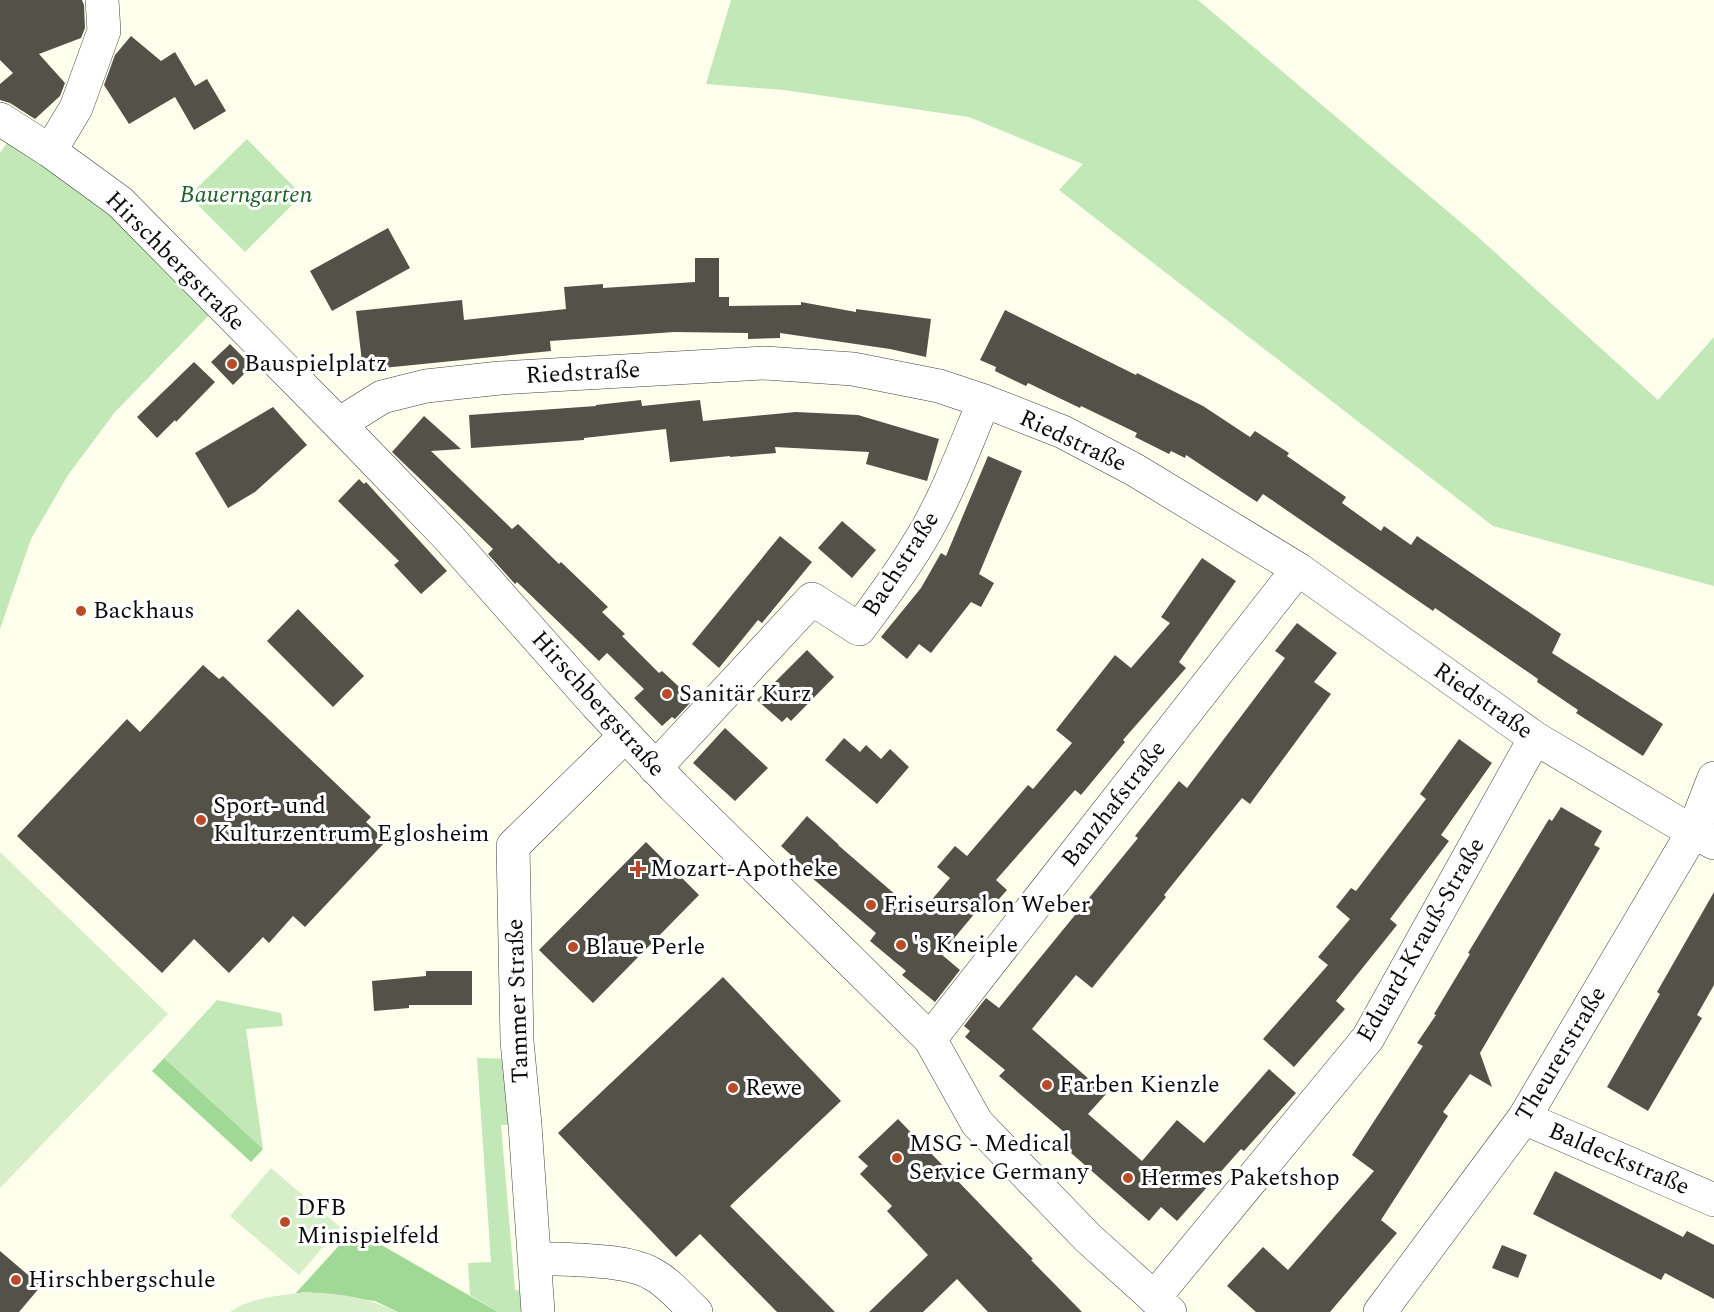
<svg xmlns="http://www.w3.org/2000/svg" width="1714" height="1312" viewBox="0 0 1714 1312" font-family="Spectral,serif">
	<style>
		.green { fill: #c1e8b6 }
		.forest { fill: #a0d896 }
		.pitch { fill: #d6efc8 }
		.building { fill: #545149 }
		.lines { fill: none; stroke-linecap: round; stroke-linejoin: round }
		.minor-casing { stroke: #3f3f3f; stroke-width: 34 }
		.minor { stroke: #fff; stroke-width: 33 }
		.poi-dot { fill: #b94c27; stroke: #fff; stroke-width: 2 }
		.labels { text-anchor: middle; dominant-baseline: central; stroke-width: 6; stroke-linejoin: round; paint-order: stroke }
		.park-label { font-size: 24px; font-style: italic; fill: #1e6225; stroke: #fff }
		.street-label { font-size: 24px; fill: #0c0c0c; stroke: #fff }
		.poi-label { font-size: 24px; fill: #0c0c0c; stroke: #fff; text-anchor: start }
	</style>
	<rect width="100%" height="100%" fill="#fdffec"/>
	<!-- green -->
	<path class="green" d="M731 0H1198L1478 237 1658 400 1714 337V586L1493 526 1059 190 1083 164 969 117 784 90 706 84Z
		M16 129 220 304 115 412 68 475 31 539 0 629V153Z
		M247 139 302 195 245 252 189 196Z
		M217 1000 281 1013 283 1026 246 1029 263 1149 164 1058Z
		M477 1058 520 1059 525 1125H501L515 1290 537 1294 538 1312H498L470 1295 468 1263 491 1262Z"/>
	<!-- forest -->
	<path class="forest" d="M164 1058 263 1149 251 1162 152 1071Z
		M355 1228 364 1235 498 1312H398L375 1301 305 1292 295 1294Z"/>
	<!-- pitch -->
	<path class="pitch" d="M0 852 168 1014 0 1188Z
		M271 1168 340 1227 299 1275 230 1216Z
		M305 1292C342 1294 363 1296 398 1312H230C251 1297 280 1296 305 1292Z"/>
	<!-- building -->
	<path class="building" d="M0 0H82L84 5 85 28 81 38 39 54 65 83 60 96 35 119 10 103 0 100V84L13 73 0 60Z
		M131 36 161 61 175 52 195 86 207 79 226 111 194 130 175 97 129 124 104 85 115 55Z
		M388 228 410 268 332 311 310 271Z
		M695 258H719V297H729V306L801 305V302L856 312V309L931 319 926 357 890 349 780 333V338L748 339V333L674 332 550 341 551 351 363 370 356 311 462 300 464 320 566 309 564 287 603 284V288L695 282Z
		M1005 310 1136 375 1137 373 1203 406 1250 437 1255 431 1289 453 1287 456 1346 497 1342 503 1381 531 1384 526 1411 545 1417 536 1561 634 1552 653 1663 724 1643 756 1576 713 1578 710 1537 682 1538 679 1435 608 1433 611 1263 494 1257 502 1186 455 1185 458 1171 451 1169 454 1135 437 1137 433 1081 406 1080 408 1028 383 1026 386 995 371 996 367 980 360Z
		M230 344 252 366 233 385 211 362Z
		M194 362 215 382 176 422 175 420 157 438 137 417Z
		M641 400 642 406 700 400 703 421 796 412 858 415 939 439 927 481 866 464 869 452 775 447 776 453 730 457V456L670 462 666 429 584 438V440L471 448 469 415 596 406V405Z
		M273 407 307 445 255 492 228 508 195 453Z
		M424 416 461 449 431 451 512 529 518 524 559 564 561 562 608 607 602 612 625 634 622 636 659 673 662 671 691 698 688 701 690 703 675 719 672 717 662 726 634 698 644 689 607 653 599 661 517 582 515 584 488 554 493 549 392 452Z
		M988 456 1022 471 979 574 994 583 981 607 971 602 931 653 919 644 907 659 881 637 921 588 941 553 946 556Z
		M359 479 364 484 366 482 447 571 421 594 394 565 399 561 338 501Z
		M842 521 876 550 852 578 818 548Z
		M780 536 812 562 762 623 758 620 719 668 692 644Z
		M1202 558 1236 581 1179 662 1186 668 1123 740 1125 742 1081 795 1075 790 996 880 1007 890 992 907 985 901 941 954 960 970 935 1002 902 975 906 971 870 941 876 933 811 877 813 875 781 846 807 816 839 845H838L919 915 950 878 937 867 955 846 967 856 1028 785 1033 789 1072 743 1056 730 1115 655 1131 668 1170 623 1161 617Z
		M298 609 364 676 333 707 267 641Z
		M1297 623 1337 653 1314 682 1331 694 1250 804 1242 798 1164 895 1166 897 1092 988 1076 975 1032 1029 1106 1094 1088 1114 1142 1161 1177 1120 1204 1143 1269 1069 1296 1093 1244 1151 1241 1149 1177 1221 1161 1207 1149 1221 1063 1146 1071 1138 999 1076 1005 1070 965 1037 970 1031 964 1026 986 998 999 1008 1138 838 1135 836 1179 781 1187 788 1285 658 1275 651Z
		M807 650 834 677 791 721 787 717 782 722 757 700Z
		M203 665 219 679 223 676 371 817 366 822 386 841 305 927 293 916 269 943 263 937 229 973 194 939 162 973 17 836 127 719 140 732Z
		M725 728 768 768 735 801 693 763Z
		M844 738 860 752 866 745 881 759 890 749 909 767 877 804 825 760Z
		M1459 739 1492 763 1441 835 1449 841 1390 919 1397 925 1336 1001 1345 1009 1294 1067 1263 1039 1328 965 1318 957 1350 919 1336 907 1351 888 1356 891 1426 799 1420 794Z
		M1561 807 1602 831 1594 845 1600 848 1480 1053 1492 1087 1470 1074 1443 1112 1448 1116 1381 1220 1397 1233 1330 1312H1256L1227 1286 1263 1247 1288 1270 1374 1171 1352 1155 1423 1046 1417 1043 1436 1015 1434 1014 1470 954 1468 953 1549 819 1552 821Z
		M646 842 699 895 593 1003 539 950Z
		M1714 892V985L1697 1015 1702 1018 1648 1111 1607 1087 1660 994 1657 992Z
		M426 971H472V1005H409V1008L374 1011 372 981 426 976Z
		M723 977 841 1101 730 1206 835 1312H777L700 1234 676 1257 558 1133Z
		M898 1119 1033 1259 1031 1260 1082 1312H988L957 1279 923 1312H869L928 1255 887 1211 892 1206 860 1174 868 1166 858 1157Z
		M1555 1171 1683 1237 1687 1231 1714 1245V1299L1665 1273 1661 1280 1533 1214Z
		M1502 1245 1527 1255 1518 1278 1492 1268Z
		M0 1251 41 1286 19 1312H0Z"/>
	<g class="lines">
		<defs>
			<path id="minor" d="M0 119 50 151 120 202 339 424 450 539 596 704 674 787 930 1039 977 1123 1088 1238 1170 1312
				M50 151 76 108 104 31 102 0
				M339 424 382 397 426 386 500 378 765 363 853 369 939 386 984 401 1063 432 1135 470 1298 569 1535 738 1693 832 1714 843
				M655 768 812 599 859 629C884 596 907 564 927 529 950 488 966 444 984 401
				M930 1039 1298 569
				M1524 1118 1714 1200
				M534 1258C566 1260 627 1258 654 1275 669 1283 683 1300 696 1312
				M1154 1298 1368 1038 1535 738
				M538 1312 525 1125 517 1041 513 846 625 736
				M1380 1312 1524 1118 1693 832 1714 778"/>
		</defs>
		<!-- minor casing -->
		<use href="#minor" class="minor-casing"/>
		<!-- minor -->
		<use href="#minor" class="minor"/>
	</g>
	<!-- markers -->
	<g class="poi-dot">
		<circle cx="232" cy="364" r="6"/>
		<circle cx="81" cy="611" r="6"/>
		<circle cx="667" cy="694" r="6"/>
		<circle cx="201" cy="820" r="6"/>
		<path d="M635 860h6v6h6v6h-6v6h-6v-6h-6v-6h6z"/>
		<circle cx="871" cy="905" r="6"/>
		<circle cx="901" cy="945" r="6"/>
		<circle cx="573" cy="947" r="6"/>
		<circle cx="1047" cy="1085" r="6"/>
		<circle cx="733" cy="1088" r="6"/>
		<circle cx="897" cy="1158" r="6"/>
		<circle cx="1128" cy="1178" r="6"/>
		<circle cx="285" cy="1222" r="6"/>
		<circle cx="16" cy="1280" r="6"/>
	</g>
	<g class="labels">
		<!-- park labels -->
		<g class="park-label">
			<text x="246" y="195">Bauerngarten</text>
		</g>
		<!-- street labels -->
		<g class="street-label">
			<text transform="translate(175 261) rotate(45)">Hirschbergstraße</text>
			<text transform="translate(583 373) rotate(-3)">Riedstraße</text>
			<text transform="translate(1073 441) rotate(25)">Riedstraße</text>
			<text transform="translate(901 564) rotate(-57)">Bachstraße</text>
			<text transform="translate(1483 701) rotate(35)">Riedstraße</text>
			<text transform="translate(598 704) rotate(48)">Hirschbergstraße</text>
			<text transform="translate(1114 804) rotate(-52)">Banzhafstraße</text>
			<text transform="translate(1421 940) rotate(-60)">Eduard-Krauß-Straße</text>
			<text transform="translate(518 1001) rotate(-92)">Tammer Straße</text>
			<text transform="translate(1561 1054) rotate(-59)">Theurerstraße</text>
			<text transform="translate(1619 1159) rotate(23)">Baldeckstraße</text>
		</g>
		<!-- poi labels -->
		<g class="poi-label">
			<text x="244" y="364">Bauspielplatz</text>
			<text x="93" y="611">Backhaus</text>
			<text x="679" y="694">Sanitär Kurz</text>
			<text x="213" y="806">Sport- und<tspan x="213" dy="28">Kulturzentrum Eglosheim</tspan></text>
			<text x="650" y="869">Mozart-Apotheke</text>
			<text x="883" y="905">Friseursalon Weber</text>
			<text x="913" y="945">'s Kneiple</text>
			<text x="585" y="947">Blaue Perle</text>
			<text x="1059" y="1085">Farben Kienzle</text>
			<text x="745" y="1088">Rewe</text>
			<text x="909" y="1144">MSG - Medical<tspan x="909" dy="28">Service Germany</tspan></text>
			<text x="1140" y="1178">Hermes Paketshop</text>
			<text x="297" y="1208">DFB<tspan x="297" dy="28">Minispielfeld</tspan></text>
			<text x="28" y="1280">Hirschbergschule</text>
		</g>
	</g>
</svg>
